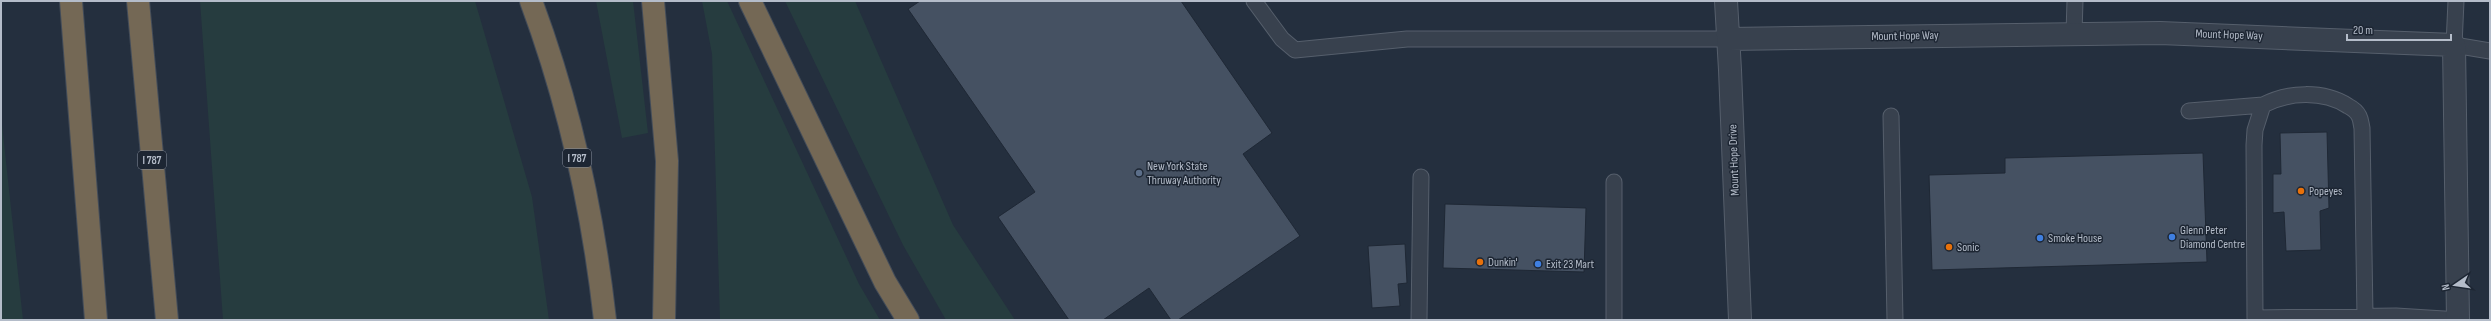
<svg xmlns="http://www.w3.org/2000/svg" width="2491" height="321" viewBox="0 0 2491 321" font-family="'Sofia Sans Condensed',sans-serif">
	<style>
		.green { fill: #263c3f }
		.building { fill: #455162; stroke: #1f2835 }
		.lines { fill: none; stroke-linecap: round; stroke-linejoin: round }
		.lane-casing { stroke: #565f6c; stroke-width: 17 }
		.street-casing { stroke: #565f6c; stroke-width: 24 }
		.highway-casing { stroke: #434c59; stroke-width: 24 }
		.lane { stroke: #38414e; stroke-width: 15 }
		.street { stroke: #38414e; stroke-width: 22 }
		.highway { stroke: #746855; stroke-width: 22 }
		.service-dot { fill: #5c6f8a; stroke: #1d2633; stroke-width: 1.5 }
		.food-dot { fill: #e8710a; stroke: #1d2633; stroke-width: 1.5 }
		.shop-dot { fill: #3f7fe0; stroke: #1d2633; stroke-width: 1.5 }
		.labels { text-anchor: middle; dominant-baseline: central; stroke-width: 3; stroke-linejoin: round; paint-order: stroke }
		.shield { fill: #1d2633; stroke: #878f9c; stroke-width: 1 }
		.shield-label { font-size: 11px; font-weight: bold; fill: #b4bcc9 }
		.street-label { font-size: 12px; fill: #b4bcc9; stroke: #1d2633 }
		.poi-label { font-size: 12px; fill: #b4bcc9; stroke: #1d2633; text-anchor: start }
	</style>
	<rect width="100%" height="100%" fill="#242f3e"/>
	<!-- green -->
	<path class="green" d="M200 1H475L532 197 549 320H223Z
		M596 1H633L648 133 622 138Z
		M702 1H727L859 284 880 320H720L712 54Z
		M785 1H855L953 225 1015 320H946L903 245Z
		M1 115 23 320H1Z"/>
	<!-- building -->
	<path class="building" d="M920 1H1181L1272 133 1243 154 1300 236 1178 320H1171L1149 288 1103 320H1069L998 217 1035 192 908 9Z
		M2327 132 2329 208 2320 211 2321 250 2286 251 2284 212 2273 213V174H2281L2280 133Z
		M2203 153 2207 262 1932 270 1929 175 2005 173V158Z
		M1445 204 1586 208 1584 272 1443 268Z
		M1405 244 1407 283 1398 284 1400 306 1372 308 1368 246Z"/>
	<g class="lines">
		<defs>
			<path id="lane" d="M1254 1 1282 39 1295 50 1407 39H1729
				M2456 1 2454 45 2490 51
				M2074 33 2075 1
				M2263 105 2255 130 2254 145 2255 318 2396 316 2460 320
				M2189 111 2263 105C2288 92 2323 90 2348 106 2352 108 2357 112 2359 116 2361 120 2361 124 2362 128L2365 316
				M1891 116 1895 320
				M1614 182V320
				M1419 320 1421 177"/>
			<path id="street" d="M1726 1 1730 70 1740 320
				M1729 39 2160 33 2454 45 2458 320"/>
			<path id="highway" d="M71 1 96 320
				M138 1 167 320
				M531 1C569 103 593 212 605 320
				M653 1 667 161 664 320
				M750 1 885 282 908 320"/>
		</defs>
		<!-- lane casing -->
		<use href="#lane" class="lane-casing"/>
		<!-- street casing -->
		<use href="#street" class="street-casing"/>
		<!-- highway casing -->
		<use href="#highway" class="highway-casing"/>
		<!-- lane -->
		<use href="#lane" class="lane"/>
		<!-- street -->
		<use href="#street" class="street"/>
		<!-- highway -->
		<use href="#highway" class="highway"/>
	</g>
	<!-- markers -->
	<circle class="service-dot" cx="1139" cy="173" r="4"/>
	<g class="food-dot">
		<circle cx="2301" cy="191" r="4"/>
		<circle cx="1949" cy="247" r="4"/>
		<circle cx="1480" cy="262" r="4"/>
	</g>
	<g class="shop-dot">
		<circle cx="2172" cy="237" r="4"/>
		<circle cx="2040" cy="238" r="4"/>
		<circle cx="1538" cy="264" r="4"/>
	</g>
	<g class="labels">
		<!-- shield labels -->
		<g class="shield">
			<rect x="563" y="149" width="28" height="18" rx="3"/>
			<rect x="138" y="151" width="28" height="18" rx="3"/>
		</g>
		<g class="shield-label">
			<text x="577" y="158">I 787</text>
			<text x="152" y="160">I 787</text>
		</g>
		<!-- street labels -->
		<g class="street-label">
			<text transform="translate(2229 35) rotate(2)">Mount Hope Way</text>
			<text transform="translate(1905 36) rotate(-1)">Mount Hope Way</text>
			<text transform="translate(1734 160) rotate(-92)">Mount Hope Drive</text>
		</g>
		<!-- poi labels -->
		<g class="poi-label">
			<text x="1147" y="166">New York State<tspan x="1147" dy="14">Thruway Authority</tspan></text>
			<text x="2309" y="191">Popeyes</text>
			<text x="2180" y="230">Glenn Peter<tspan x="2180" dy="14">Diamond Centre</tspan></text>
			<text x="2048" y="238">Smoke House</text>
			<text x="1957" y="247">Sonic</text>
			<text x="1488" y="262">Dunkin'</text>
			<text x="1546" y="264">Exit 23 Mart</text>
		</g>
	</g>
	<!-- border -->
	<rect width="2491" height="321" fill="none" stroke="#b4bcc9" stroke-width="4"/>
	<!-- north arrow -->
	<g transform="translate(2455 285) rotate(257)" stroke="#1d2633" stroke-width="3" paint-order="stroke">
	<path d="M0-3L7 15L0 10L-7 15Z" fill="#b4bcc9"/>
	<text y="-6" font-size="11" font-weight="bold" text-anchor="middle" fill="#b4bcc9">N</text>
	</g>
	<!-- scale -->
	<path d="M2347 34v6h104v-6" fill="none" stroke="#b4bcc9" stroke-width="2"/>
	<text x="2353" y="34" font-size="12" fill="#b4bcc9" stroke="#1d2633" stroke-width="3" paint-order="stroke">20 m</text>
</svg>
